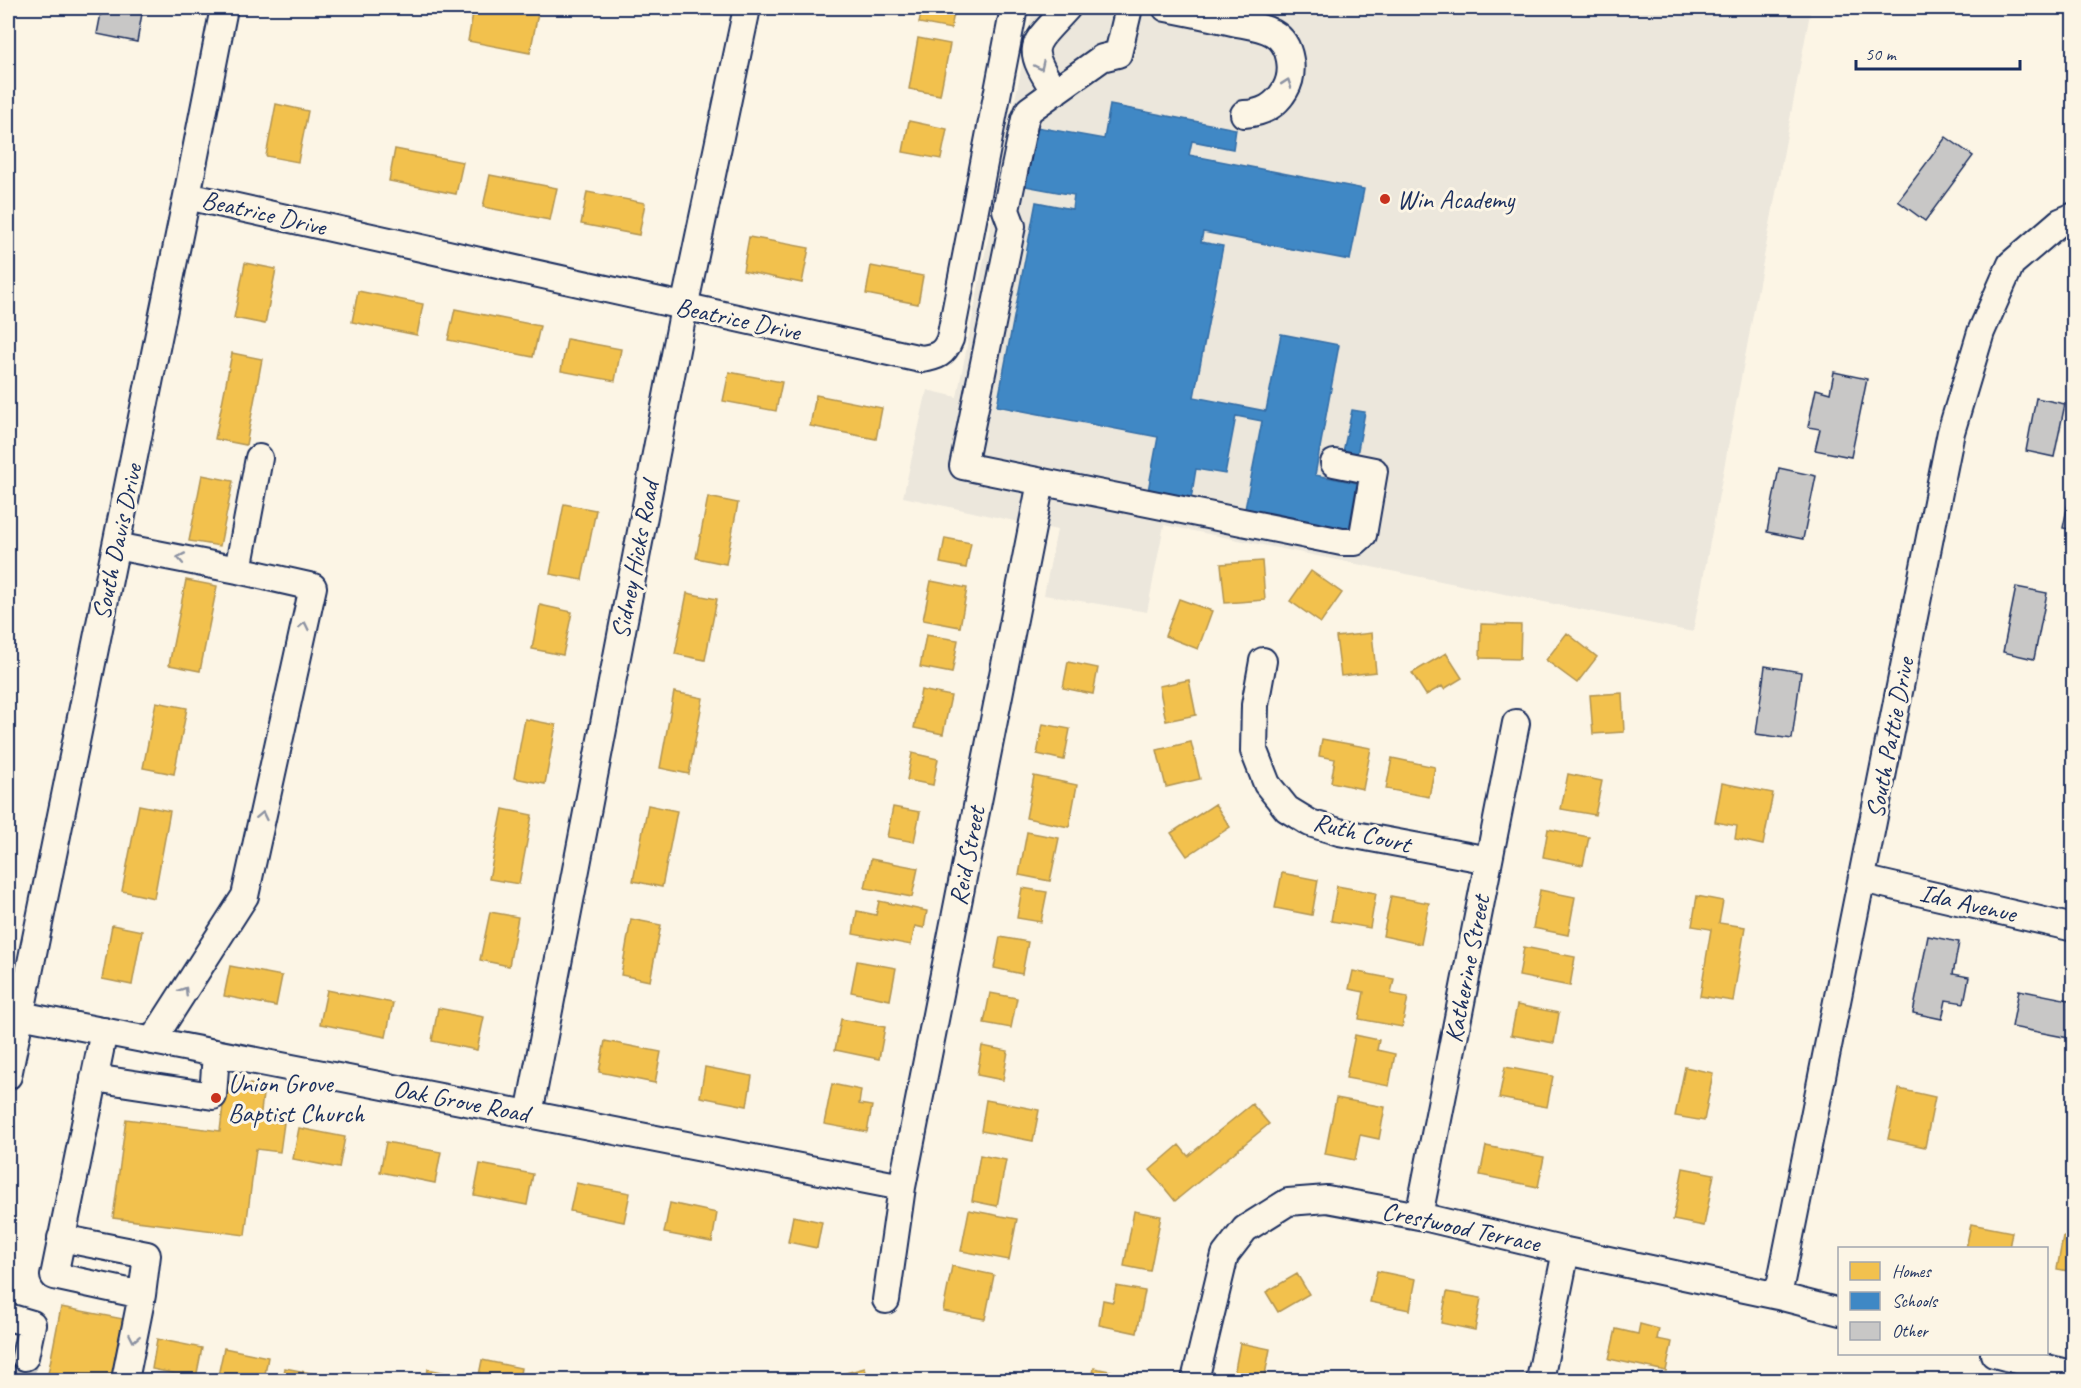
<svg xmlns="http://www.w3.org/2000/svg" width="2081" height="1388" viewBox="0 0 2081 1388" font-family="Caveat,sans-serif">
	<style>
		.built { fill: #ece7dc }
		.homes { fill: #f2c14e; stroke: #b29553; stroke-width: 1.5 }
		.schools { fill: #3f88c5; stroke: #346da6; stroke-width: 1.5 }
		.building { fill: #c8c7c6; stroke: #1b2f5e; stroke-width: 1.5 }
		.lines { fill: none; stroke-linecap: round; stroke-linejoin: round }
		.minor-tunnel { stroke: #cfcdca; stroke-width: 26; stroke-dasharray: 26 13; stroke-linecap: butt }
		.minor-casing { stroke: #1b2f5e; stroke-width: 30 }
		.minor { stroke: #fcf5e5; stroke-width: 26 }
		.oneway { stroke: #8c92a2 }
		.poi-dot { fill: #c8321e; stroke: #fcf5e5; stroke-width: 2 }
		.labels { text-anchor: middle; dominant-baseline: central; stroke-width: 6; stroke-linejoin: round; paint-order: stroke }
		.poi-label { font-size: 26px; fill: #1b2f5e; stroke: #fcf5e5; text-anchor: start }
		.street-label { font-size: 26px; fill: #1b2f5e; stroke: #fcf5e5 }
	</style>
	<rect width="100%" height="100%" fill="#fcf5e5"/>
	<filter id="ink" filterUnits="userSpaceOnUse"><feTurbulence type="fractalNoise" baseFrequency=".0167" numOctaves="2"/><feDisplacementMap in="SourceGraphic" scale="12" xChannelSelector="R" yChannelSelector="G"/><feConvolveMatrix kernelMatrix="1 2 1 2 8 2 1 2 1" color-interpolation-filters="sRGB"/></filter>
	<g filter="url(#ink)">
		<!-- built -->
		<path class="built" d="M1033 8H1811L1693 632 1164 525 1147 612 1044 595 1057 530 903 497 927 390 957 397Z"/>
		<!-- homes -->
		<path class="homes" d="M474 8H539L530 53 468 41Z
			M922 8H955L951 29 919 23Z
			M918 38 950 44 940 95 909 89Z
			M276 104 308 111 298 162 266 156Z
			M909 121 947 129 941 159 903 152Z
			M395 149 463 162 456 194 389 181Z
			M490 175 557 188 550 220 483 207Z
			M587 192 645 203 639 235 581 224Z
			M749 237 809 248 802 283 743 271Z
			M245 263 276 269 265 324 234 318Z
			M871 266 923 276 918 304 866 294Z
			M358 291 423 304 417 335 352 322Z
			M455 309 540 326 533 357 448 340Z
			M567 339 621 349 615 381 561 371Z
			M232 353 262 359 246 445 215 439Z
			M729 372 782 382 776 411 723 401Z
			M816 395 882 408 876 439 810 426Z
			M202 475 233 481 220 546 189 541Z
			M708 497 738 503 726 564 696 558Z
			M564 504 596 510 582 580 550 574Z
			M945 538 971 543 966 568 940 563Z
			M1262 561 1265 600 1225 603 1221 564Z
			M1311 571 1342 593 1321 623 1290 601Z
			M186 580 217 586 200 671 169 665Z
			M931 581 967 588 960 627 923 620Z
			M687 593 717 599 705 660 675 654Z
			M1179 599 1212 611 1198 649 1165 636Z
			M540 605 572 612 563 655 532 649Z
			M1481 624 1521 625 1520 659 1480 658Z
			M1372 633 1376 672 1341 676 1336 637Z
			M1567 633 1597 657 1577 683 1546 660Z
			M926 635 958 640 952 673 920 667Z
			M1446 653 1462 678 1444 689 1442 686 1426 695 1412 673Z
			M1068 662 1098 668 1093 694 1063 688Z
			M1189 680 1196 715 1166 721 1159 686Z
			M921 690 951 696 943 734 914 728Z
			M674 692 703 698 689 774 660 768Z
			M1622 693 1624 732 1593 734 1590 695Z
			M156 702 187 708 174 774 143 768Z
			M525 719 556 725 545 784 514 778Z
			M1043 724 1070 729 1064 760 1037 754Z
			M1322 739 1371 748 1363 789 1331 782 1335 759 1319 756Z
			M1191 742 1200 779 1166 787 1157 750Z
			M912 753 938 759 933 785 907 780Z
			M1392 758 1435 767 1429 797 1386 789Z
			M1568 774 1602 781 1595 815 1561 809Z
			M1034 776 1077 785 1069 827 1026 818Z
			M1722 783 1773 793 1763 845 1735 839 1737 826 1715 822Z
			M1215 804 1230 827 1187 856 1171 833Z
			M139 805 170 811 154 898 122 891Z
			M648 805 677 811 662 887 633 881Z
			M893 807 920 812 914 842 887 837Z
			M503 809 532 815 519 884 489 879Z
			M1548 829 1589 837 1583 865 1543 857Z
			M1027 832 1059 838 1050 881 1019 875Z
			M871 859 918 868 912 897 865 888Z
			M1282 873 1318 880 1312 915 1275 908Z
			M1337 886 1376 893 1370 928 1331 921Z
			M1022 888 1047 892 1041 922 1017 918Z
			M1540 890 1575 897 1568 935 1533 928Z
			M1391 896 1429 903 1421 944 1383 936Z
			M1697 896 1723 901 1719 923 1745 927 1733 1001 1700 996 1711 929 1692 926Z
			M879 901 927 911 924 928 915 926 911 945 853 934 857 911 876 915Z
			M490 912 518 917 509 966 480 960Z
			M631 919 661 925 650 981 621 975Z
			M112 925 142 931 132 985 102 979Z
			M1000 937 1028 942 1022 974 994 968Z
			M1524 947 1575 957 1570 986 1519 976Z
			M857 961 896 968 890 1000 851 992Z
			M230 966 282 976 276 1006 224 996Z
			M1353 971 1394 979 1391 994 1408 997 1402 1027 1359 1019 1364 992 1349 989Z
			M327 990 393 1003 386 1037 320 1024Z
			M990 993 1017 998 1011 1028 984 1023Z
			M1517 1005 1559 1013 1554 1043 1511 1035Z
			M438 1008 484 1017 477 1050 432 1041Z
			M841 1019 885 1027 879 1059 835 1050Z
			M1355 1035 1379 1040 1377 1050 1395 1054 1389 1086 1346 1078Z
			M605 1041 661 1052 655 1083 599 1072Z
			M982 1046 1008 1051 1003 1080 977 1075Z
			M705 1067 752 1076 747 1106 700 1097Z
			M1505 1067 1553 1076 1547 1107 1499 1098Z
			M1685 1067 1713 1073 1704 1121 1675 1116Z
			M226 1081 264 1086 260 1120 284 1123 280 1152 256 1149 245 1235 113 1218 126 1119 220 1131Z
			M832 1084 861 1090 859 1104 872 1106 867 1132 824 1124Z
			M1899 1089 1935 1097 1925 1147 1888 1139Z
			M1336 1098 1385 1107 1379 1139 1360 1135 1355 1160 1325 1154Z
			M986 1100 1039 1110 1033 1141 981 1131Z
			M1252 1104 1269 1124 1175 1201 1150 1170 1179 1145 1188 1156Z
			M299 1128 345 1137 339 1168 293 1159Z
			M386 1142 441 1152 435 1183 380 1172Z
			M1486 1146 1544 1157 1538 1187 1480 1175Z
			M980 1155 1006 1160 997 1206 972 1201Z
			M480 1164 533 1174 527 1205 474 1195Z
			M1683 1168 1714 1174 1704 1226 1673 1220Z
			M576 1183 630 1193 624 1222 570 1211Z
			M670 1203 717 1213 712 1242 664 1233Z
			M969 1210 1017 1219 1009 1260 961 1251Z
			M1134 1211 1161 1216 1150 1271 1124 1266Z
			M793 1216 822 1222 817 1248 788 1242Z
			M1971 1224 2012 1232 2009 1248H1966Z
			M2063 1237 2074 1239V1272L2057 1269Z
			M952 1266 994 1275 985 1319 943 1311Z
			M1377 1271 1416 1279 1410 1310 1370 1302Z
			M1297 1274 1309 1294 1278 1312 1266 1292Z
			M1116 1286 1145 1291 1137 1333 1099 1325 1103 1300 1113 1302Z
			M1447 1292 1481 1298 1475 1330 1441 1323Z
			M61 1307 123 1319 111 1380 47 1379Z
			M1640 1324 1659 1329 1657 1339 1672 1342 1666 1371 1609 1359 1616 1329 1638 1334Z
			M157 1339 202 1348 196 1378 152 1369Z
			M1240 1343 1270 1349 1264 1380H1233Z
			M224 1348 268 1357 264 1380H217Z
			M8 1353 31 1358 26 1380 8 1377Z
			M482 1360 521 1368 519 1380H478Z
			M285 1368 326 1376 325 1380H283Z
			M865 1368 868 1380H831L830 1377Z
			M1094 1368 1126 1374 1125 1380H1092Z
			M428 1369 456 1375 455 1380H426Z"/>
		<!-- schools -->
		<path class="schools" d="M1110 105 1236 129 1233 149 1192 141 1189 155 1364 189 1350 260 1203 232 1201 242 1223 246 1194 397 1266 411 1281 334 1339 345 1315 475 1357 483 1349 529 1245 509 1262 421 1236 416 1225 474 1196 469 1191 499 1148 491 1158 437 997 406 1036 202 1072 209 1074 195 1025 186 1037 127 1104 139Z
			M1352 410 1365 412 1357 455 1343 452Z"/>
		<!-- building -->
		<path class="building" d="M102 8H143L137 42 97 34Z
			M1946 137 1973 156 1925 221 1898 201Z
			M1834 372 1867 379 1851 457 1815 450 1820 429 1808 427 1816 389 1830 393Z
			M2036 398 2065 404 2054 457 2026 451Z
			M1779 468 1816 476 1803 539 1767 532Z
			M2071 489 2074 490V530L2063 528Z
			M2016 587 2047 593 2034 659 2003 652Z
			M1765 666 1801 672 1792 739 1756 734Z
			M1928 936 1959 942 1953 974 1969 977 1964 1003 1946 1000 1942 1019 1913 1013Z
			M2019 990 2074 1001V1039L2012 1027Z"/>
		<g class="lines">
			<!-- minor-tunnel -->
			<path class="minor-tunnel" d="M21 1380 25 1357"/>
			<defs>
				<path id="minor" d="M1129 8 1118 54 1102 58 1029 110 1025 119 1006 210 1012 226 963 466 1342 542H1355L1363 535 1374 471 1334 463
					M1166 8C1188 12 1211 17 1233 22 1247 25 1261 26 1273 33 1292 44 1295 73 1285 90 1275 107 1262 113 1244 114
					M1055 92C1024 44 1032 47 1067 8
					M187 196 921 359C937 357 944 354 950 339L1014 8
					M116 546 238 570 313 587 245 896 152 1041
					M238 570 259 458
					M1263 661 1255 705 1254 751 1267 784 1287 809 1310 823 1339 832 1489 860
					M1862 879 2074 928
					M20 1015 902 1187
					M104 1031 54 1276 142 1295
					M8 1076 187 196 224 8
					M94 1078 213 1096 216 1053
					M529 1114 684 308 747 8
					M1419 1216 1516 723
					M61 1238 147 1255 142 1295 125 1380
					M1778 1296 1951 432 1981 332 2011 264 2060 222 2074 216
					M886 1300 902 1187 1041 482
					M8 1317 32 1324 25 1357
					M1994 1354 2074 1375
					M1195 1380 1225 1255 1245 1229 1288 1202 1327 1199 1419 1216 1566 1251 1778 1296 1840 1312
					M1540 1380 1566 1251"/>
			</defs>
			<!-- minor casing -->
			<use href="#minor" class="minor-casing"/>
			<!-- minor -->
			<use href="#minor" class="minor"/>
		</g>
		<!-- one-way arrows -->
		<defs><path id="oneway-chevron" d="M-2-3.5L2.5 0L-2 3.5" fill="none" stroke-width="1.6" stroke-linecap="round" stroke-linejoin="round" transform="scale(1.5)"/></defs>
		<g class="oneway">
			<use href="#oneway-chevron" transform="translate(1040 66) rotate(65)"/>
			<use href="#oneway-chevron" transform="translate(1287 83) rotate(-71)"/>
			<use href="#oneway-chevron" transform="translate(181 558) rotate(-169)"/>
			<use href="#oneway-chevron" transform="translate(304 626) rotate(-78)"/>
			<use href="#oneway-chevron" transform="translate(262 816) rotate(-78)"/>
			<use href="#oneway-chevron" transform="translate(184 991) rotate(-57)"/>
			<use href="#oneway-chevron" transform="translate(134 1338) rotate(101)"/>
		</g>
	</g>
	<!-- markers -->
	<g class="poi-dot">
		<circle cx="1385" cy="199" r="6"/>
		<circle cx="216" cy="1098" r="6"/>
	</g>
	<g class="labels">
		<!-- poi labels -->
		<g class="poi-label">
			<text x="1397" y="199">Win Academy</text>
			<text x="228" y="1083">Union Grove<tspan x="228" dy="30">Baptist Church</tspan></text>
		</g>
		<!-- street labels -->
		<g class="street-label">
			<text transform="translate(264 213) rotate(13)">Beatrice Drive</text>
			<text transform="translate(738 319) rotate(12)">Beatrice Drive</text>
			<text transform="translate(117 542) rotate(-78)">South Davis Drive</text>
			<text transform="translate(635 560) rotate(-79)">Sidney Hicks Road</text>
			<text transform="translate(1890 738) rotate(-79)">South Pattie Drive</text>
			<text transform="translate(1362 833) rotate(14)">Ruth Court</text>
			<text transform="translate(967 856) rotate(-79)">Reid Street</text>
			<text transform="translate(1968 903) rotate(13)">Ida Avenue</text>
			<text transform="translate(1467 969) rotate(-79)">Katherine Street</text>
			<text transform="translate(461 1101) rotate(11)">Oak Grove Road</text>
			<text transform="translate(1461 1227) rotate(12)">Crestwood Terrace</text>
		</g>
	</g>
	<!-- margin -->
	<rect width="2081" height="1388" fill="none" stroke="#fcf5e5" stroke-width="30"/>
	<rect x="15" y="15" width="2051" height="1358" fill="none" stroke="#1b2f5e" stroke-width="2" filter="url(#ink)"/>
	<!-- legend -->
	<rect x="1838" y="1247" width="210" height="108" fill="#fcf5e5" stroke="#a2a6af" stroke-width="1.5"/>
	<rect x="1850" y="1262" width="30" height="18" fill="#f2c14e" stroke="#a2a6af" stroke-width="1.5"/>
	<text x="1892" y="1277" font-size="18" fill="#1b2f5e">Homes</text>
	<rect x="1850" y="1292" width="30" height="18" fill="#3f88c5" stroke="#a2a6af" stroke-width="1.5"/>
	<text x="1892" y="1307" font-size="18" fill="#1b2f5e">Schools</text>
	<rect x="1850" y="1322" width="30" height="18" fill="#c8c7c6" stroke="#a2a6af" stroke-width="1.5"/>
	<text x="1892" y="1337" font-size="18" fill="#1b2f5e">Other</text>
	<!-- scale -->
	<path d="M1856 60v9h164v-9" fill="none" stroke="#1b2f5e" stroke-width="3"/>
	<text x="1865" y="60" font-size="18" fill="#1b2f5e" stroke="#fcf5e5" stroke-width="4.5" paint-order="stroke">50 m</text>
</svg>
